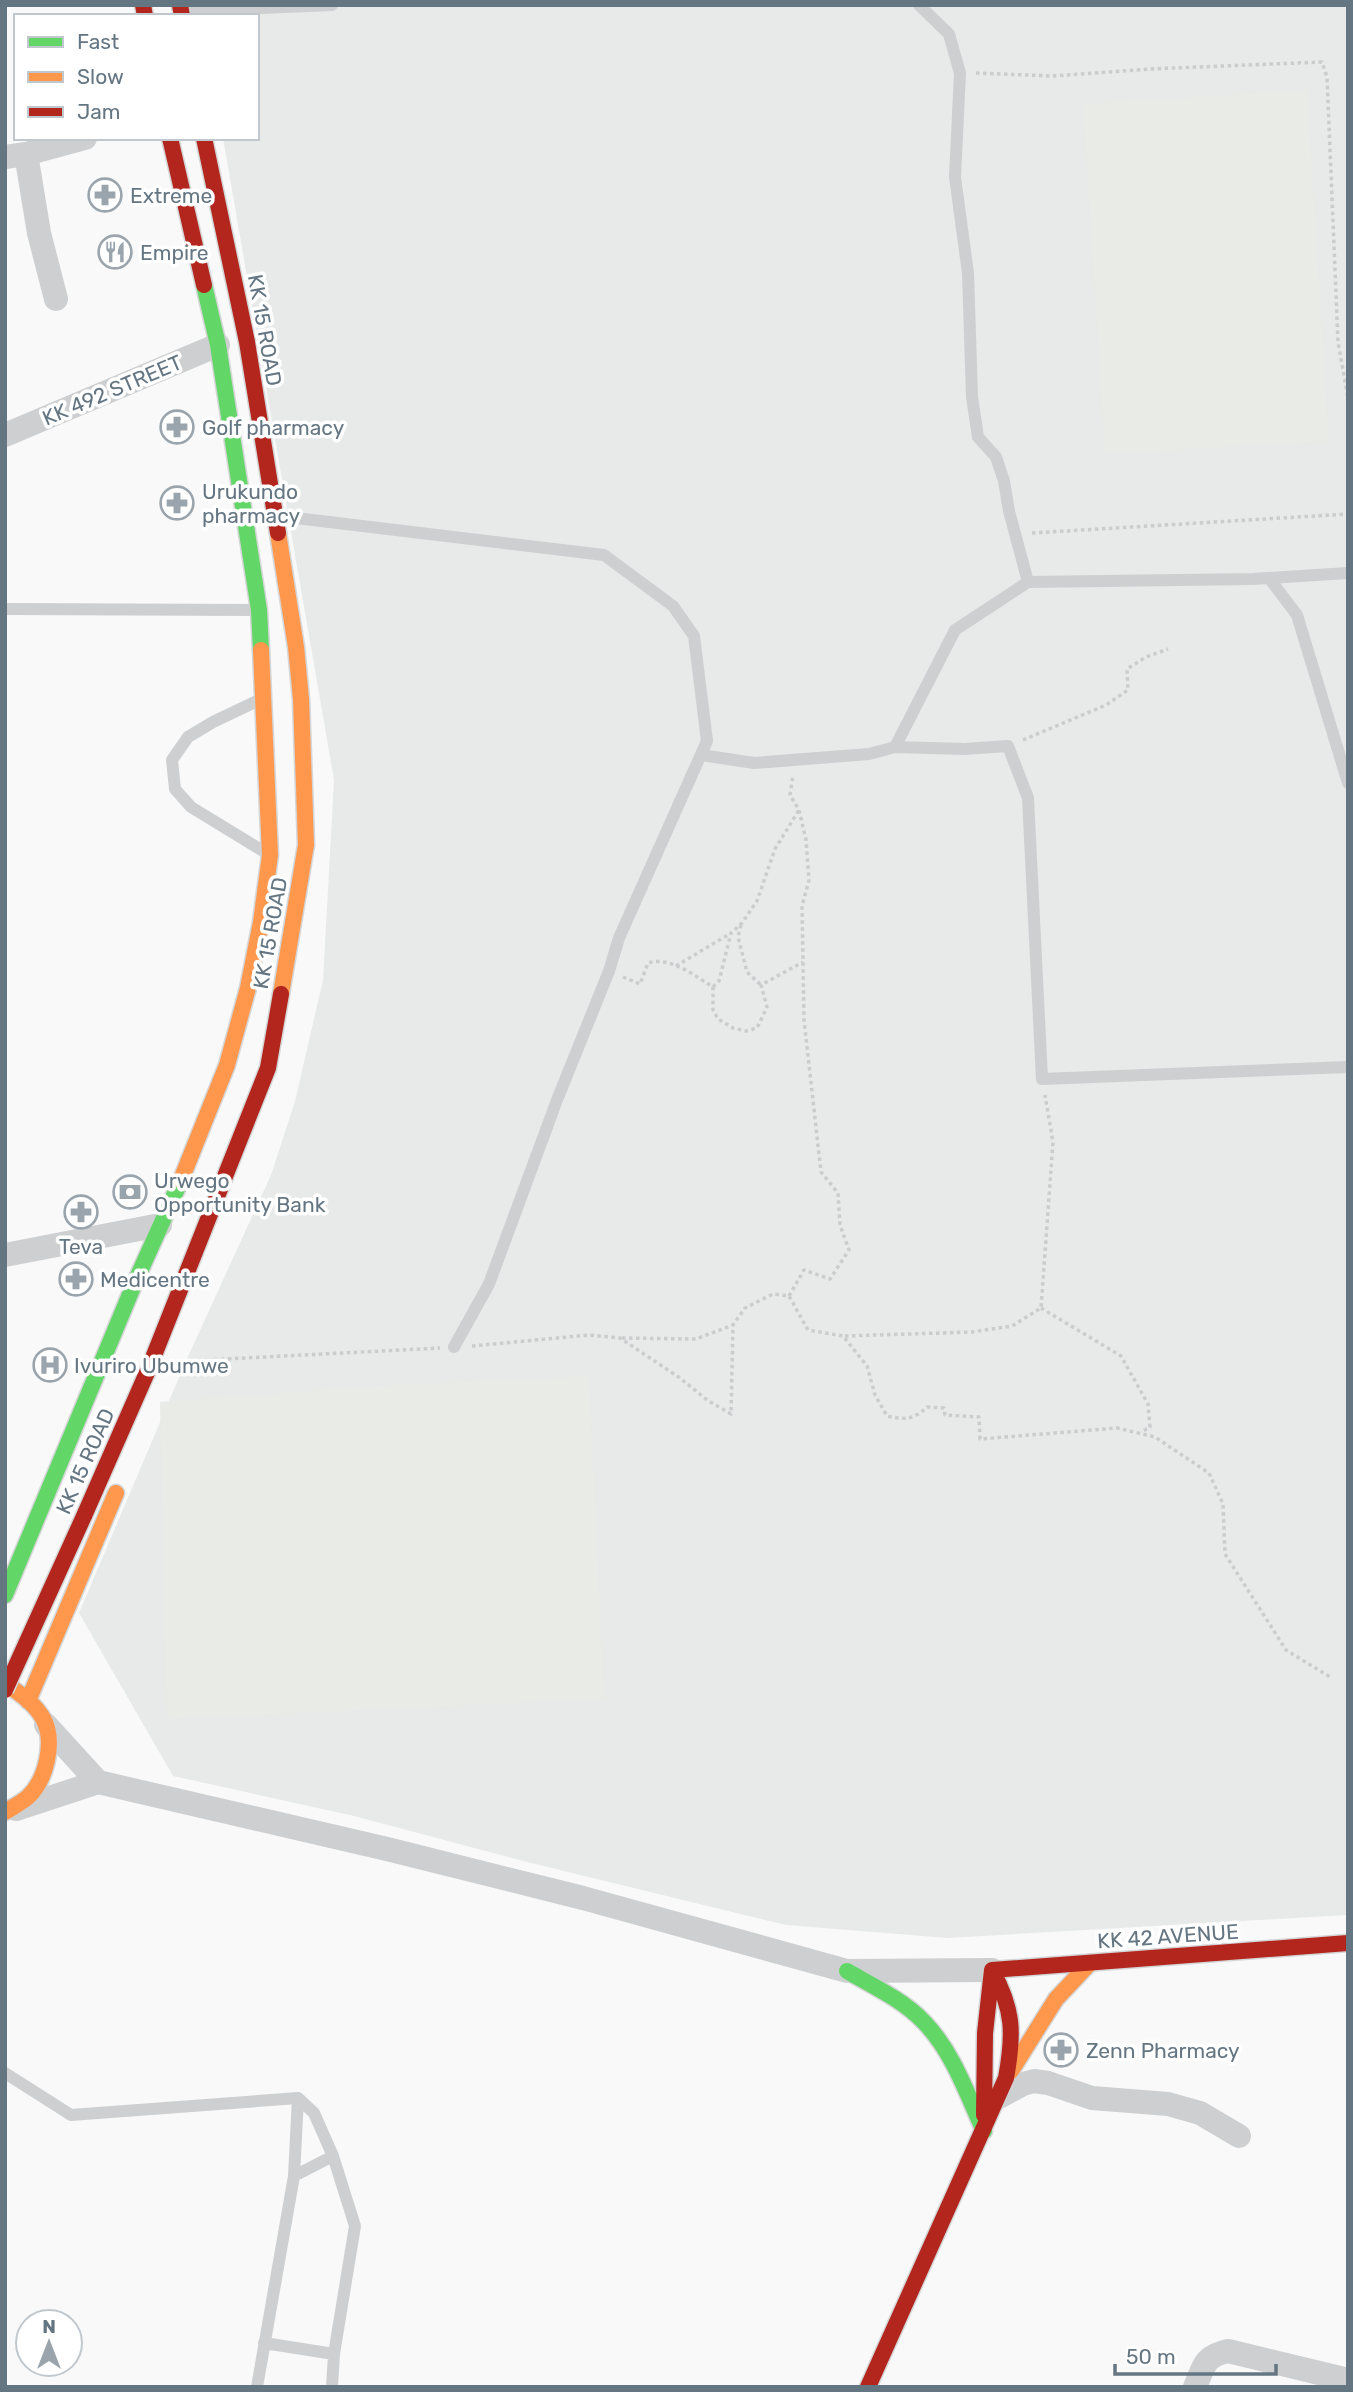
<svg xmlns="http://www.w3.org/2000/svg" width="1353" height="2392" viewBox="0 0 1353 2392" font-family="Rubik,sans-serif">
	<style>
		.built { fill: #e8e9e9 }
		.green { fill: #e8ebe6 }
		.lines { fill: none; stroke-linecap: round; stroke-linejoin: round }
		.fast-casing { stroke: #d5d6d7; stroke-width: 19 }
		.slow-casing { stroke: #d5d6d7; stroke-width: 19 }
		.jam-casing { stroke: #d5d6d7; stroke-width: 19 }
		.path { stroke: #cbcccd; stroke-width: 3.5; stroke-dasharray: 3.5 3.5; stroke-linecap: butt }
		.lane { stroke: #cecfd0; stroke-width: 12 }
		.street { stroke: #cecfd0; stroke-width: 24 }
		.fast { stroke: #63d668; stroke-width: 16 }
		.slow { stroke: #ff974d; stroke-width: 16 }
		.jam { stroke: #b3261e; stroke-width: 16 }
		.jam-bridge-casing { stroke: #d5d6d6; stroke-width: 19; stroke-linecap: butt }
		.jam-bridge { stroke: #b3261e; stroke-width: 16 }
		.labels { text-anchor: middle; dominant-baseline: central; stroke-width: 7; stroke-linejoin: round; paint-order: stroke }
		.poi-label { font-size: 21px; fill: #657683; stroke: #fff; text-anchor: start }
		.street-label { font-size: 21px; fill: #657683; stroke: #fff }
	</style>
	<rect width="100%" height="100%" fill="#f9f9f9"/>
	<!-- built -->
	<path class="built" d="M198 5H1348V1915L948 1938 786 1925 531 1863 354 1816 173 1776 79 1613 186 1361 271 1175 295 1101 323 980 334 780 223 138H257V16H201Z"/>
	<!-- green -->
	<path class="green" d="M1307 90 1329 441 1105 454 1083 104Z
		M589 1376 604 1699 167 1719 160 1402 374 1386Z"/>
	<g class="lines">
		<defs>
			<path id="fast" d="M204 285 218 345 259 610 261 650
				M5 1595 133 1287 181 1180
				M847 1971C873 1986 903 2000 924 2022 953 2052 967 2094 984 2131"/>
			<path id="slow" d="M278 533 296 647 301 699 306 845 281 994
				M181 1180 227 1065 248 988 261 922 270 855 261 650
				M28 1701 116 1493
				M5 1812C13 1807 21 1803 28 1797 46 1780 55 1743 44 1720 36 1705 22 1695 9 1686
				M1011 2071 1056 1999 1090 1963"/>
			<path id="jam" d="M143 5 145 16
				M180 5 182 16
				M170 138 204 285
				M204 138 247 342 278 533
				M84 1516 149 1368 268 1068 281 994
				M992 1970 1348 1943
				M984 2115 985 2033 992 1970
				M868 2387 1006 2078C1014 2034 1014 2010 992 1970"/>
		</defs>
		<!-- fast casing -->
		<use href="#fast" class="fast-casing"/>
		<!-- slow casing -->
		<use href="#slow" class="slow-casing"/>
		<!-- jam casing -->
		<use href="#jam" class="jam-casing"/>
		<!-- path -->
		<path class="path" d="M976 73 1052 76 1149 69 1322 62 1327 77 1338 342 1348 398
			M1032 533 1348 514
			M1023 740 1106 705 1128 690 1127 669 1146 657 1168 649
			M741 925 738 937 747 972 761 985
			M676 966 731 933
			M623 977 640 984 648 963C670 956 695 976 713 987V1010L718 1019 733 1028 746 1031 757 1028 767 1007 761 985 803 962
			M713 987 719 981 731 933 742 923 757 901 775 849 799 810
			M789 1296 804 1270 830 1279 849 1250 840 1225 838 1193 821 1172 804 1020 802 906 809 880 806 840 799 810 790 795 793 776
			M1041 1308 1121 1356 1148 1404 1150 1427 1141 1432
			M845 1336 972 1332 1012 1326 1041 1308 1053 1142 1045 1095
			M622 1338 696 1339 733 1325
			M472 1346 589 1335 620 1338 680 1378 707 1400 731 1414 733 1325 745 1308 773 1294 789 1296 808 1330 843 1336 867 1366 875 1395 887 1416C905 1420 913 1420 927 1407L944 1408 945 1415 979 1417 980 1439 1117 1428 1155 1437 1209 1473 1223 1504 1225 1554 1286 1650 1330 1677
			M186 1361 440 1348"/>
		<!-- lane -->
		<path class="lane" d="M919 5 949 34 960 73 955 177 968 273 972 397 978 437 996 457 1004 481 1009 511 1028 582
			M186 11 332 5
			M279 516 604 555 673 606 694 636 707 741 619 938 609 971 557 1100 489 1284 454 1347
			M1269 578 1297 615 1348 783
			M5 609 256 610
			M257 701 213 722 188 737 172 760 175 789 191 807 263 851
			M895 747 964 749 1008 746 1028 798 1042 1079 1348 1067
			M701 755 754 763 869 754 895 747 955 630 1028 582 1253 579 1348 573
			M5 2073 71 2115 298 2098 294 2176 257 2387
			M294 2176 333 2156 314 2113 298 2098
			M264 2343 334 2354
			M332 2387 334 2354 355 2226 333 2156"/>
		<!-- street -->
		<path class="street" d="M26 154 39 233 56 299
			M5 157 26 154 85 138
			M5 435 218 345
			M5 1255 160 1225
			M46 1725 98 1782
			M16 1809 98 1782 387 1849 583 1898 847 1971 992 1970
			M999 2097 1023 2084 1034 2081 1048 2083 1092 2098 1168 2104 1200 2113 1239 2136
			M1195 2387C1204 2366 1204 2356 1228 2351L1344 2379"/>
		<!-- fast -->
		<use href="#fast" class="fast"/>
		<!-- slow -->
		<use href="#slow" class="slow"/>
		<!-- jam -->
		<use href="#jam" class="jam"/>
		<defs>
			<path id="jam-bridge" d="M5 1690 84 1516"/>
		</defs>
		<!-- jam-bridge casing -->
		<use href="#jam-bridge" class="jam-bridge-casing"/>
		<!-- jam-bridge -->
		<use href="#jam-bridge" class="jam-bridge"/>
	</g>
	<!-- icons -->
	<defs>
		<symbol id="pharmacy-ring" viewBox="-11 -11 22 22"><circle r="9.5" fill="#fff" stroke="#99a4ac" stroke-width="1.5"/><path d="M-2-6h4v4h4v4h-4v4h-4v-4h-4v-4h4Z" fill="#99a4ac"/></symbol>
		<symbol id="restaurant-ring" viewBox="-11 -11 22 22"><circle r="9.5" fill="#fff" stroke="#99a4ac" stroke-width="1.5"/><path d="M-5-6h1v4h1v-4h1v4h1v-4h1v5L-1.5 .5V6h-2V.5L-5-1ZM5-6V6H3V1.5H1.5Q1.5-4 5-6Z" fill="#99a4ac"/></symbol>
		<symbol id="bank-ring" viewBox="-11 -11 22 22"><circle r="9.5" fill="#fff" stroke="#99a4ac" stroke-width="1.5"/><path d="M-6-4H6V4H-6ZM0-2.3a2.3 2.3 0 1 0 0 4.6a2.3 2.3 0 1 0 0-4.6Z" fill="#99a4ac"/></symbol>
		<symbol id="hospital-ring" viewBox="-11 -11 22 22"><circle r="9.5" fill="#fff" stroke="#99a4ac" stroke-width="1.5"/><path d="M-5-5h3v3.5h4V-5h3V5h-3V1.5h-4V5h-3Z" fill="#99a4ac"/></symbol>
	</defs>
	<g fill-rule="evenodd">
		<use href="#pharmacy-ring" x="86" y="176" width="38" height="38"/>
		<use href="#restaurant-ring" x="96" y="233" width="38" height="38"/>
		<use href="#pharmacy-ring" x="158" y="408" width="38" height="38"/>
		<use href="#pharmacy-ring" x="158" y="484" width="38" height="38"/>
		<use href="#bank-ring" x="111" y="1173" width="38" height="38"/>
		<use href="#pharmacy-ring" x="62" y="1193" width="38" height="38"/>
		<use href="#pharmacy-ring" x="57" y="1260" width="38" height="38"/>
		<use href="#hospital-ring" x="31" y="1346" width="38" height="38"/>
		<use href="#pharmacy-ring" x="1042" y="2031" width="38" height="38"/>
	</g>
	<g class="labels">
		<!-- poi labels -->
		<g class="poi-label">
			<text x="130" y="195">Extreme</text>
			<text x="140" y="252">Empire</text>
			<text x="202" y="427">Golf pharmacy</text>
			<text x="202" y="491">Urukundo<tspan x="202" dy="24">pharmacy</tspan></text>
			<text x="154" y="1180">Urwego<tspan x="154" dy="24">Opportunity Bank</tspan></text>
			<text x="81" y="1246" text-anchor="middle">Teva</text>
			<text x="100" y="1279">Medicentre</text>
			<text x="74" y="1365">Ivuriro Ubumwe</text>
			<text x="1086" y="2050">Zenn Pharmacy</text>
		</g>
		<!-- street labels -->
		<g class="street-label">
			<text transform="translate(265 330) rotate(80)">KK 15 ROAD</text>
			<text transform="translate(112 390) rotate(-23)">KK 492 STREET</text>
			<text transform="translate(270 933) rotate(-80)">KK 15 ROAD</text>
			<text transform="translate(85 1461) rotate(-66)">KK 15 ROAD</text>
			<text transform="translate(1168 1936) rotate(-4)">KK 42 AVENUE</text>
		</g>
	</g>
	<!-- border -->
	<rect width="1353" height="2392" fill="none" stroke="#657683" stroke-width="14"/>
	<!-- legend -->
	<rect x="14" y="14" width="245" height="126" fill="#ffffff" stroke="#c1c8cd" stroke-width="2"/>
	<rect x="28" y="37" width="35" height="10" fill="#63d668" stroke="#c1c8cd" stroke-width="2"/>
	<text x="77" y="49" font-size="21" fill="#657683">Fast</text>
	<rect x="28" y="72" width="35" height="10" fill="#ff974d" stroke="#c1c8cd" stroke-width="2"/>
	<text x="77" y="84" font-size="21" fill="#657683">Slow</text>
	<rect x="28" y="107" width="35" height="10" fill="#b3261e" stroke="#c1c8cd" stroke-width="2"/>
	<text x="77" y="119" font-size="21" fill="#657683">Jam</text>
	<!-- north arrow -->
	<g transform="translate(49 2343)"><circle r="33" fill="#ffffff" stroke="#c1c8cd" stroke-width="2"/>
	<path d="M0-5L12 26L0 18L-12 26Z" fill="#99a4ac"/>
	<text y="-10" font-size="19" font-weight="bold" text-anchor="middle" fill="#657683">N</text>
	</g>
	<!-- scale -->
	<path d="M1115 2364v10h161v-10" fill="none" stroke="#657683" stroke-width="3.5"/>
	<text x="1126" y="2364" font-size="21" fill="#657683" stroke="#ffffff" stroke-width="5" paint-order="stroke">50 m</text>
</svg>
